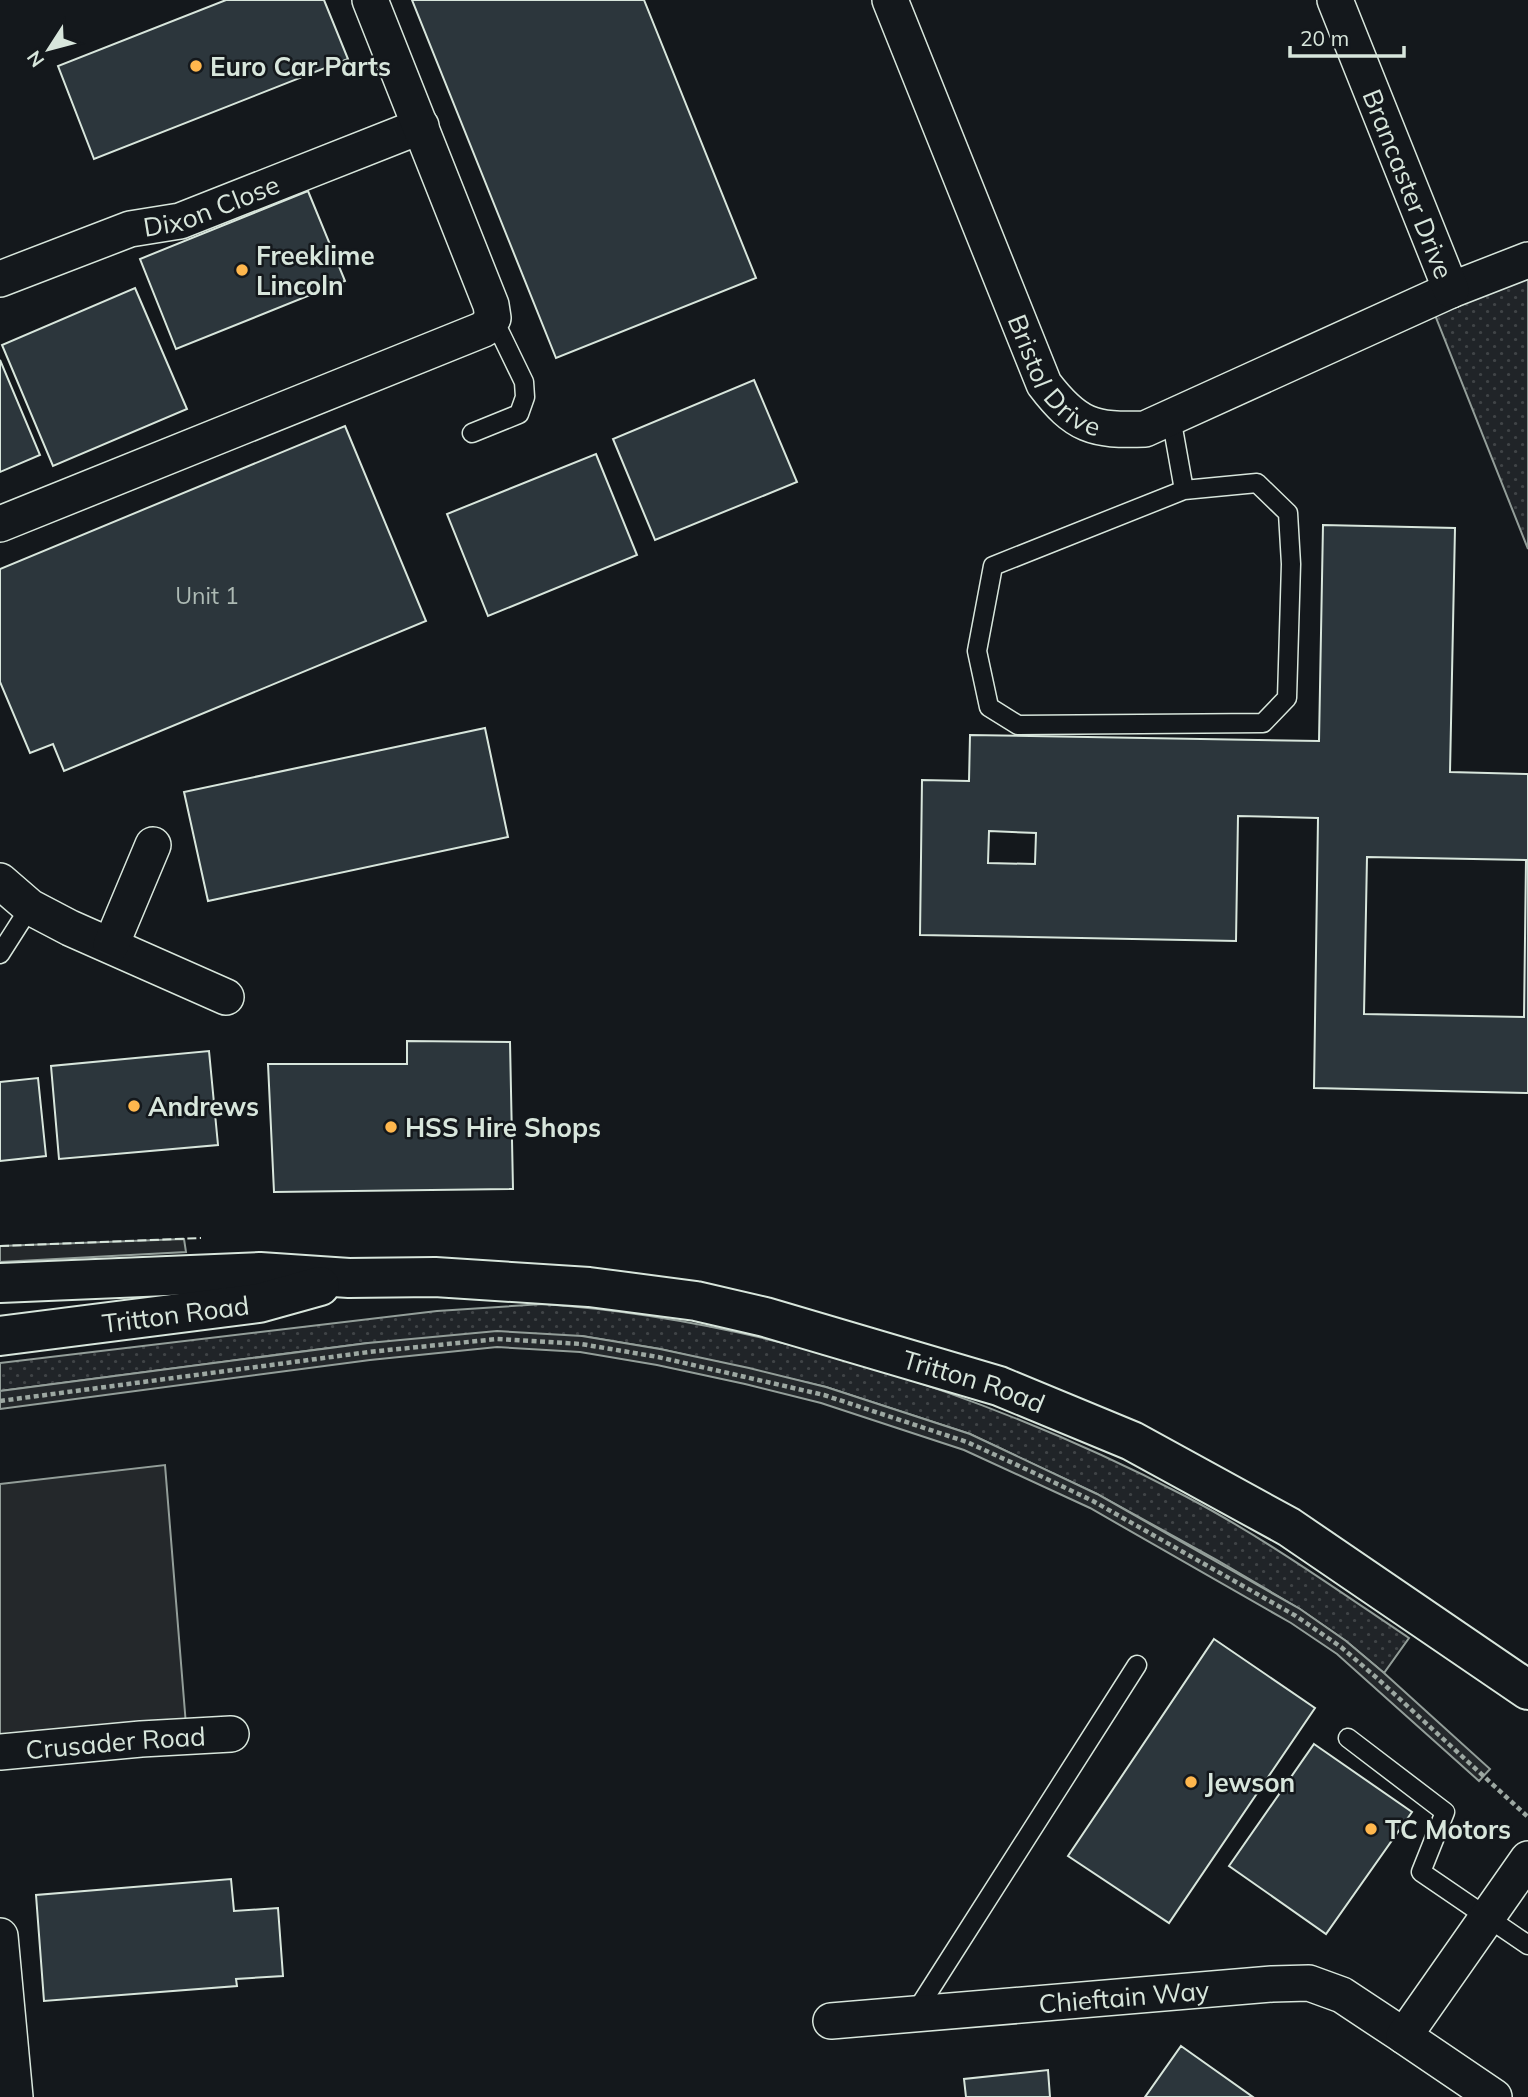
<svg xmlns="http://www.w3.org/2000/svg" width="1528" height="2097" viewBox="0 0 1528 2097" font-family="Mulish,sans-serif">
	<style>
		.grass { fill: url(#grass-dots); stroke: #939e99; stroke-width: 2 }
		.parking { fill: #24282b; stroke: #939e99; stroke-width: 2 }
		.building { fill: #2c363c; stroke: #d8e6dc; stroke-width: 2; fill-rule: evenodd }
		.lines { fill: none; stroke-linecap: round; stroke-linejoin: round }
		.lane-casing { stroke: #d8e6dc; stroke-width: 21 }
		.street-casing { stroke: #d8e6dc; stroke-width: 38 }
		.primary-casing { stroke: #d8e6dc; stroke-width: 42 }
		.path { stroke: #9da8a2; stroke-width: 4.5; stroke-dasharray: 5 3.5; stroke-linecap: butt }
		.lane { stroke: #14181c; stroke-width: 18 }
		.street { stroke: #14181c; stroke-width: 35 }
		.primary { stroke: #14181c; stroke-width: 38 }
		.fence { stroke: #d8e6dc; stroke-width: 2; stroke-dasharray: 9 3.5; stroke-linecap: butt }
		.poi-dot { fill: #ffb74d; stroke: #14181c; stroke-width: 2.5 }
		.labels { text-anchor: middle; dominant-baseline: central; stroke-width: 5; stroke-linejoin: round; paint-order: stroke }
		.number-label { font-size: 23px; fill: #adbab4 }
		.poi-label { font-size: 26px; font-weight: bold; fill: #d8e6dc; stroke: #14181c; text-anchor: start }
		.street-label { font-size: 26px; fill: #d8e6dc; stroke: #14181c }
	</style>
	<defs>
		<pattern id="grass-dots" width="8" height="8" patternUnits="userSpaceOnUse" patternTransform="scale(1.75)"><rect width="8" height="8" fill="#202428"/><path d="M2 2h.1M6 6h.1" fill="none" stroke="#404447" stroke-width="1.8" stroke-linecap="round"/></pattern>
	</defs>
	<rect width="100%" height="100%" fill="#14181c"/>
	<!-- grass -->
	<path class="grass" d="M1528 277V549L1433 310Z
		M543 1304C760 1319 993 1396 1185 1496 1263 1537 1336 1589 1409 1638L1384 1673 1346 1641 1300 1609 1217 1560 1097 1494 970 1434 826 1387 660 1349 582 1336 368 1343 0 1391V1363L437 1311Z"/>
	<!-- parking -->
	<path class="parking" d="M184 1239 186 1252 0 1262V1246Z
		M497 1331 582 1336 660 1349 749 1368 826 1387 970 1434 1097 1494 1300 1609 1346 1641 1384 1673 1490 1769 1479 1781 1337 1654 1291 1623 1090 1508 964 1450 821 1403 745 1384 657 1365 580 1352 497 1347 370 1360 0 1409V1391L368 1343Z
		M165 1465 186 1725 0 1739V1484Z"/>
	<!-- building -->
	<path class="building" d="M226 0H324L348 59 94 159 58 66Z
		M412 0H644L756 278 556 358Z
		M308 191 345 281 176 349 140 259Z
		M135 288 187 409 53 466 2 345Z
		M0 360 40 455 0 472Z
		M754 380 797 482 655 540 613 439Z
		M345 426 426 621 64 771 53 744 30 753 0 682V569Z
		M596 454 637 555 488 616 447 514Z
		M1323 525 1455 528 1450 772 1528 774V1093L1314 1088 1318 818 1238 816 1236 941 920 935 922 780 969 781 970 735 1319 741ZM989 831 1036 833 1035 864 988 863ZM1367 857 1526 860 1524 1017 1364 1014Z
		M485 728 508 837 208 901 184 792Z
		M407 1041 510 1042 513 1189 274 1192 268 1064H407Z
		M209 1051 218 1145 59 1159 51 1066Z
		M38 1078 46 1156 0 1161V1082Z
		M1214 1639 1315 1708 1169 1923 1068 1856Z
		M1314 1744 1412 1812 1326 1934 1229 1866Z
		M231 1879 234 1911 278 1908 283 1976 236 1979 237 1986 44 2001 36 1895Z
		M1181 2046 1253 2097H1145Z
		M1048 2070 1050 2097H966L964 2079Z"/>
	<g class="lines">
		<defs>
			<path id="lane" d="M1171 417 1184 490 993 566 977 651 989 707 1018 725 1263 723 1287 698 1291 564 1288 513 1257 483 1184 490
				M472 433 519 414 525 397 524 382 493 318
				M0 954 30 907
				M1348 1738 1445 1812 1421 1872 1528 1945
				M915 2013 1137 1665"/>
			<g id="street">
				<path id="s1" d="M890 0 1044 384C1076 426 1093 431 1145 429L1451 290 1528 260"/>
				<path id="s2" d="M1335 0 1451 290"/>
				<path id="s3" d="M0 279 130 229 180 221 421 126"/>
				<path d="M0 524 484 329 493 318 491 305 370 0"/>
				<path d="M0 881 30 907 70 928 226 997"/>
				<path d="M111 945 153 845"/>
				<path id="s4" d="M0 1752 141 1739 231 1734"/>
				<path d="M0 1936 15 2097"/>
				<path id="s5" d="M831 2021 1272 1984 1309 1983 1342 1995 1404 2036"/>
				<path d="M1494 2097 1404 2036 1528 1859"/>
			</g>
			<g id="primary">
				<path id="s6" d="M0 1283 260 1272 349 1278 435 1277 589 1287 696 1301 765 1317 999 1386 1132 1441 1289 1527 1528 1690"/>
				<path id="s7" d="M0 1336 259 1303 320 1286"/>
			</g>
		</defs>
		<!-- lane casing -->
		<use href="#lane" class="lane-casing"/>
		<!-- street casing -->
		<use href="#street" class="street-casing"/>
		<!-- primary casing -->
		<use href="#primary" class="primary-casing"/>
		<!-- path -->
		<path class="path" d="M0 1401 369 1352 497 1339 581 1344 658 1357 824 1395 967 1442 1028 1470 1093 1501 1296 1616 1341 1647 1378 1679 1528 1817"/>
		<!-- lane -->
		<use href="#lane" class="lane"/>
		<!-- street -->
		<use href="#street" class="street"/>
		<!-- primary -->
		<use href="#primary" class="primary"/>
		<!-- fence -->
		<path class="fence" d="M0 1246 201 1238"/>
	</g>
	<!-- markers -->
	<g class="poi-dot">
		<circle cx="196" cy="66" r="7"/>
		<circle cx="242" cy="270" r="7"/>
		<circle cx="134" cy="1106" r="7"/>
		<circle cx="391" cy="1127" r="7"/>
		<circle cx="1191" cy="1782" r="7"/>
		<circle cx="1371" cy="1829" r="7"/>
	</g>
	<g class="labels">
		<!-- number labels -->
		<g class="number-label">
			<text x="207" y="595">Unit 1</text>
		</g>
		<!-- poi labels -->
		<g class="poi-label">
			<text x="210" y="66">Euro Car Parts</text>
			<text x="256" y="255">Freeklime<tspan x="256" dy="30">Lincoln</tspan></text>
			<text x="148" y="1106">Andrews</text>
			<text x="405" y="1127">HSS Hire Shops</text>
			<text x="1205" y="1782">Jewson</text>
			<text x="1385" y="1829">TC Motors</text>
		</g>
		<!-- street labels -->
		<g class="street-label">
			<text stroke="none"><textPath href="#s2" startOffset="198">Brancaster Drive</textPath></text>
			<text stroke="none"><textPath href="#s3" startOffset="224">Dixon Close</textPath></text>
			<text stroke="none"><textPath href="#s1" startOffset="413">Bristol Drive</textPath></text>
			<text stroke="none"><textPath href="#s7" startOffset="177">Tritton Road</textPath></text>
			<text stroke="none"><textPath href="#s6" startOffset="987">Tritton Road</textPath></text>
			<text stroke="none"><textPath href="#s4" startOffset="116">Crusader Road</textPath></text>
			<text stroke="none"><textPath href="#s5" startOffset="294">Chieftain Way</textPath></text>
		</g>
	</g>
	<!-- north arrow -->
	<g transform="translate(49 49) rotate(234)" stroke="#14181c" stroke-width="5" paint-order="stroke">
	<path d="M0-5L12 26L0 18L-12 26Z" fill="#d8e6dc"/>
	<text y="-10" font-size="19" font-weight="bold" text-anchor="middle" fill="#d8e6dc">N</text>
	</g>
	<!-- scale -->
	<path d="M1290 46v10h114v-10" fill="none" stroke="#d8e6dc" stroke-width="3.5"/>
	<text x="1300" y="46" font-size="21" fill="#d8e6dc" stroke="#14181c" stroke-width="5" paint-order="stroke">20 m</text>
</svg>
